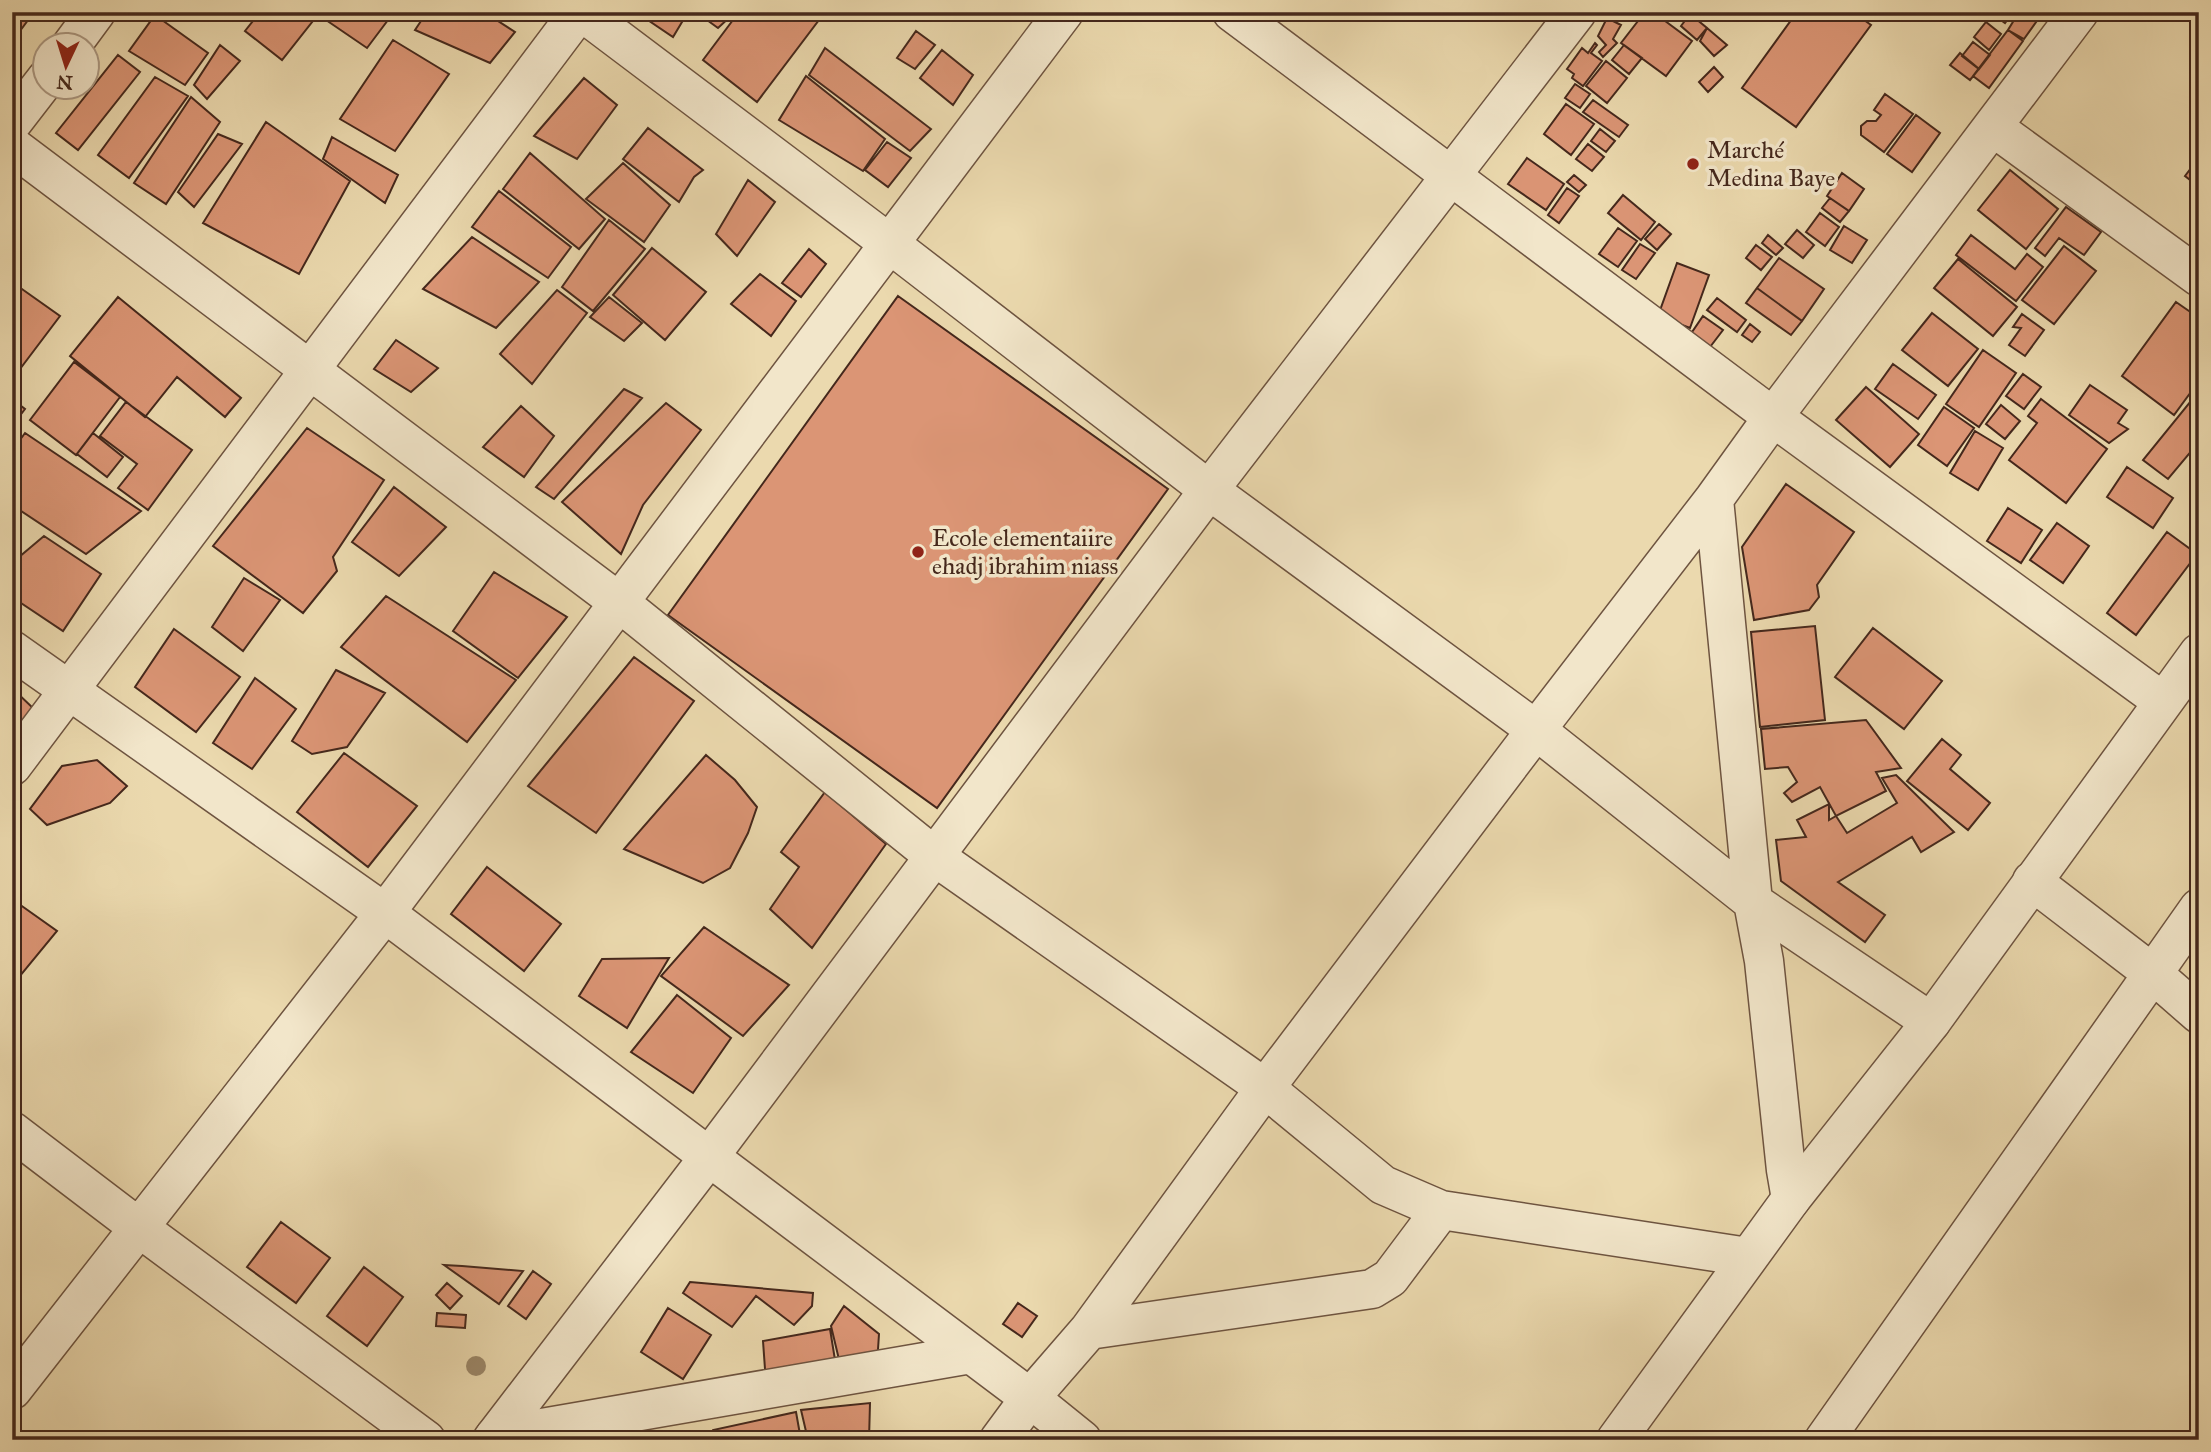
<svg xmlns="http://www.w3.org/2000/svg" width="2211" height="1452" viewBox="0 0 2211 1452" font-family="'IM FELL Great Primer',serif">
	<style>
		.building { fill: #db9575; stroke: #45281c; stroke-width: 2 }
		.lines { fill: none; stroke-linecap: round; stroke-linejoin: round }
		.minor-casing { stroke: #6e5440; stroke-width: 41 }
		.tertiary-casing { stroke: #6e5440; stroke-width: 41 }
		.minor { stroke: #f2e6ca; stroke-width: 38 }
		.tertiary { stroke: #f2e6ca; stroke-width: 38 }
		.tree { fill: #9c886a }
		.poi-dot { fill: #8f2418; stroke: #f2e6ca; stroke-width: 2.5 }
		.labels { text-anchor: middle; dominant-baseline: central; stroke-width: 7; stroke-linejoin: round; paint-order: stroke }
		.poi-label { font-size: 24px; fill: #45281c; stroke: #f2e6ca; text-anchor: start }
	</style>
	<rect width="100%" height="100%" fill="#ebd9ae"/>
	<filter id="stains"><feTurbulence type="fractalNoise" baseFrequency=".00286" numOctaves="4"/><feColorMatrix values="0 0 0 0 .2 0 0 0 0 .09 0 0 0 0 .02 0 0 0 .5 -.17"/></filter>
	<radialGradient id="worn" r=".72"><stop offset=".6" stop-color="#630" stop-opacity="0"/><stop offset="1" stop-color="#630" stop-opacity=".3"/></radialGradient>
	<!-- building -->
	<path class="building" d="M12 12H34L20 31 12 26Z
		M260 12H320L282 60 245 31Z
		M331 12H394L367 48 326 20Z
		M427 12H484L515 32 490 63 415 30Z
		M636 12H688L673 37Z
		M696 12H730L732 15 718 28Z
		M739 12H825L757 102 703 60Z
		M1645 12H1653L1692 41 1666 76 1621 43Z
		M1797 12H1853L1871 25 1796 127 1742 88Z
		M1990 12H2013L2005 23Z
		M2019 12H2030L2039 18 2024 39 2008 30Z
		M1690 14 1707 28 1697 40 1681 26Z
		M155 15 208 53 185 85 129 51Z
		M1607 18 1621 25 1613 39 1617 43 1603 57 1599 52 1606 45 1598 36Z
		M1986 22 2001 34 1989 50 1974 37Z
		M1707 28 1727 45 1714 56 1700 41Z
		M2008 30 2023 41 1989 88 1973 76Z
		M916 31 935 45 915 69 897 58Z
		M393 40 449 74 395 151 340 119Z
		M1973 42 1990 55 1979 69 1962 56Z
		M1595 43 1597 45 1591 53 1602 61 1583 86 1572 78 1574 74 1567 69 1582 48 1588 53Z
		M220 45 240 61 207 99 194 85Z
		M1624 45 1642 58 1629 74 1612 60Z
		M825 48 931 129 910 151 809 75Z
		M942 50 973 75 953 105 920 78Z
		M1960 53 1979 69 1970 80 1950 65Z
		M118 55 140 72 78 150 56 133Z
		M1606 61 1627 78 1607 103 1586 86Z
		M1714 67 1723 77 1708 92 1699 82Z
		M806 76 885 139 863 171 779 120Z
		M155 77 188 96 129 178 98 155Z
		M584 78 617 105 577 159 534 136Z
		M1575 84 1590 94 1580 108 1565 98Z
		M1885 94 1913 114 1884 152 1861 135V126L1867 121H1876L1881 115 1874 110Z
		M191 97 220 122 166 204 134 183Z
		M1593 100 1628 125 1619 137 1583 112Z
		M1566 104 1594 124 1571 155 1544 134Z
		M1916 115 1940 133 1912 172 1887 154Z
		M266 122 350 181 299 274 203 223Z
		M648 128 703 170 694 177 679 202 623 159Z
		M1600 129 1615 141 1606 152 1591 141Z
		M218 134 242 144 194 207 178 192Z
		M332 137 398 175 385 203 323 159Z
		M887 142 911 158 888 187 865 170Z
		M1588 144 1604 157 1592 171 1576 159Z
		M530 153 605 219 579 249 503 189Z
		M1527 158 1564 184 1546 210 1508 184Z
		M623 163 670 205 644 242 586 199Z
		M2195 163 2199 164V187L2185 176Z
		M2010 170 2058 209 2026 249 1978 210Z
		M1842 173 1864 189 1849 211 1827 196Z
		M1574 175 1586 185 1579 192 1567 182Z
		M748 180 775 202 737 256 716 234Z
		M1567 188 1579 196 1559 223 1548 215Z
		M499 191 571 247 548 278 472 227Z
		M1623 195 1655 222 1641 240 1608 213Z
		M1830 198 1849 211 1840 222 1822 208Z
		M2066 207 2101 232 2084 255 2059 238 2045 256 2035 248Z
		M1820 213 1839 227 1825 246 1806 232Z
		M609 220 645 249 593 311 562 287Z
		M1659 224 1671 234 1657 250 1645 239Z
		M1844 226 1867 240 1852 263 1830 250Z
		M1618 228 1637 241 1618 267 1599 254Z
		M1797 230 1814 245 1803 258 1785 244Z
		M1768 235 1783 248 1776 255 1762 243Z
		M1971 235 2015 269 2027 254 2043 267 2016 301 1956 255Z
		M472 237 539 282 496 328 423 289Z
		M1640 244 1655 253 1636 279 1622 270Z
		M1756 245 1772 257 1761 270 1746 258Z
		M2064 246 2096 271 2054 324 2022 300Z
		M652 248 706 292 665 340 613 295Z
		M809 249 826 264 801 297 782 283Z
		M1779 258 1824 289 1802 321 1757 288Z
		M1958 259 2017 307 1993 336 1934 288Z
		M1677 263 1709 275 1690 328 1658 316Z
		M760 274 796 301 771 336 731 304Z
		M12 282 60 316 17 373 12 370Z
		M1757 288 1802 321 1791 335 1746 303Z
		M557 290 587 313 532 384 500 354Z
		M898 296 1168 489 937 808 668 615Z
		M118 297 241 398 225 417 177 377 145 417 70 356Z
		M609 297 642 323 624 341 590 317Z
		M1717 298 1746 320 1737 332 1707 310Z
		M2176 302 2199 318V381L2174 415 2122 376Z
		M1932 313 1978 349 1948 386 1902 350Z
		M2022 314 2044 330 2025 356 2009 345 2021 328 2013 327Z
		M1703 316 1723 330 1707 351 1688 338Z
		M1750 324 1760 332 1752 342 1742 335Z
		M396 340 438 368 411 392 374 369Z
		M1983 350 2016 373 1979 427 1946 404Z
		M74 362 120 397 76 455 30 420Z
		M1893 364 1936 395 1918 419 1875 389Z
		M2023 374 2041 387 2024 409 2006 396Z
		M2090 385 2127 410 2118 423 2128 429 2109 443 2069 415Z
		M1866 387 1919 434 1890 467 1836 420Z
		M624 389 642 398 554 499 536 487Z
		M2199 391V442L2168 479 2143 460Z
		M12 399 25 409 12 426Z
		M2041 399 2107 449 2066 503 2009 460 2037 423 2028 416Z
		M126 402 192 450 148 510 118 488 137 464 100 436Z
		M666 403 701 430 643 505 621 554 562 502Z
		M2001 405 2020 421 2005 439 1986 424Z
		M521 406 554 436 524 477 483 447Z
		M1944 407 1974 428 1947 466 1918 445Z
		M307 428 384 480 333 557 337 571 303 613 213 546Z
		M1975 431 2003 448 1978 490 1950 473Z
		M25 433 141 511 86 554 12 505V451Z
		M93 433 123 457 107 477 77 454Z
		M2127 467 2173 498 2153 528 2107 497Z
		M1786 484 1854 532 1817 585 1819 597 1809 610 1754 620 1742 547Z
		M394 487 446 527 399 576 352 542Z
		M2008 508 2042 530 2021 563 1987 541Z
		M2057 523 2089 546 2063 583 2030 560Z
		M2167 532 2197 554 2136 635 2107 613Z
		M44 536 101 574 63 631 12 597V563Z
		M494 572 567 617 518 678 453 631Z
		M244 578 280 600 243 651 212 627Z
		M386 596 516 680 467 742 341 647Z
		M1815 626 1825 720 1760 727 1751 632Z
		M1873 628 1942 681 1904 729 1835 677Z
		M174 629 240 677 196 732 135 687Z
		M634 657 694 701 596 833 528 786Z
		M336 670 385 693 347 747 312 754 292 741Z
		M255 678 296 709 252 769 213 743Z
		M12 688 35 710 12 735Z
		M1866 720 1901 768 1876 772 1886 791 1836 816 1820 787 1792 802 1784 793 1797 782 1788 767 1765 769 1761 729Z
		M1942 739 1961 755 1950 769 1990 803 1968 830 1907 781Z
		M344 753 417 806 368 867 297 812Z
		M706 755 735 780 757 807 748 833 730 868 703 883 624 849Z
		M97 760 127 786 110 803 47 825 30 809 62 766Z
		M1896 775 1954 832 1921 852 1912 837 1838 882 1885 915 1865 942 1781 881 1776 840 1806 837 1797 820 1829 804V820L1836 816 1847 833 1897 803 1882 778Z
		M825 792 886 844 812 948 770 909 799 867 781 852Z
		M487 867 561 924 524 971 451 914Z
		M19 904 57 931 20 976 12 970V913Z
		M704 927 789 985 743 1036 661 976Z
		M669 958 627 1028 579 996 602 959Z
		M677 995 731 1038 693 1093 631 1052Z
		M281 1222 330 1258 296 1303 247 1267Z
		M444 1265 462 1266 523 1271 499 1304Z
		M364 1267 403 1297 367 1346 327 1316Z
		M533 1271 551 1284 526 1319 508 1306Z
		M690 1282 813 1293 812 1306 794 1325 756 1296 732 1327 683 1293Z
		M447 1283 462 1296 450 1309 436 1295Z
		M1018 1303 1037 1316 1022 1337 1003 1324Z
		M844 1306 879 1334 877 1365 841 1368 831 1326Z
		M668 1308 711 1335 683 1379 641 1352Z
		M437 1313 466 1315 465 1328 436 1326Z
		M830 1329 836 1366 766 1383 763 1341Z
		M870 1403 869 1440H808L801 1410Z
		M796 1412 801 1440H714L711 1437 713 1430Z"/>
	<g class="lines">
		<defs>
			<path id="minor" d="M582 12 890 244 1209 490 1536 730 1753 902 1931 1022
				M1232 12 1773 417 2162 701
				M71 46 96 12
				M12 123 46 79
				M1993 127 2199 277
				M12 146 620 603 934 856 1265 1088 1383 1185 1441 1210 1748 1257
				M1714 499 1753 902 1764 961 1786 1170 1791 1199
				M12 650 385 913 1030 1398 1082 1440
				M12 766 579 12
				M2032 881 2152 973 2199 1014
				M12 1131 138 1227 426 1440
				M1089 1330 1372 1289 1390 1278 1441 1210
				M12 1390 385 913 1064 12
				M495 1436 971 1354
				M999 1440 1030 1398 1089 1330 1265 1088 1536 730 1714 499 1773 417 2079 12
				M1824 1440 2199 908"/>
			<path id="tertiary" d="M492 1440 709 1157 1209 490 1577 12
				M1616 1440 1791 1199 1931 1022 2199 653"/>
		</defs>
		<!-- minor casing -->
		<use href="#minor" class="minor-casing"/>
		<!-- tertiary casing -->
		<use href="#tertiary" class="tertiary-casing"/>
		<!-- minor -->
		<use href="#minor" class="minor"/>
		<!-- tertiary -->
		<use href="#tertiary" class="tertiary"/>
	</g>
	<!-- trees -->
	<circle class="tree" cx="476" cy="1366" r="10"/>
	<!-- markers -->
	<g class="poi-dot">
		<circle cx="1693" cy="164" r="7"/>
		<circle cx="918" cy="552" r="7"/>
	</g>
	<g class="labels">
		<!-- poi labels -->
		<g class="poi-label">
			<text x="1707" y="150">Marché<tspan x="1707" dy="28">Medina Baye</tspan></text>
			<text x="932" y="538">Ecole elementaiire<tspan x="932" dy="28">ehadj ibrahim niass</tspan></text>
		</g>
	</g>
	<!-- margin -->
	<rect width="2211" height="1452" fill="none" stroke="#ebd9ae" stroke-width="42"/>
	<rect x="14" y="14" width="2183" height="1424" fill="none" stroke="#45281c" stroke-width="3.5"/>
	<rect x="21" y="21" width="2169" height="1410" fill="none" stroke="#45281c" stroke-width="2"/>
	<!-- north arrow -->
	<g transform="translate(66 66) rotate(184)"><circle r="33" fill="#f2e6ca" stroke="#ad9a84" stroke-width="2"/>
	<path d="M0-5L12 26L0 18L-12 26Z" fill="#8f2418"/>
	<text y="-10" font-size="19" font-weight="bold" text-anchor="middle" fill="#45281c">N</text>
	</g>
	<rect width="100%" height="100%" filter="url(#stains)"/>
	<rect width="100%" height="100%" fill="url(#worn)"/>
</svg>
